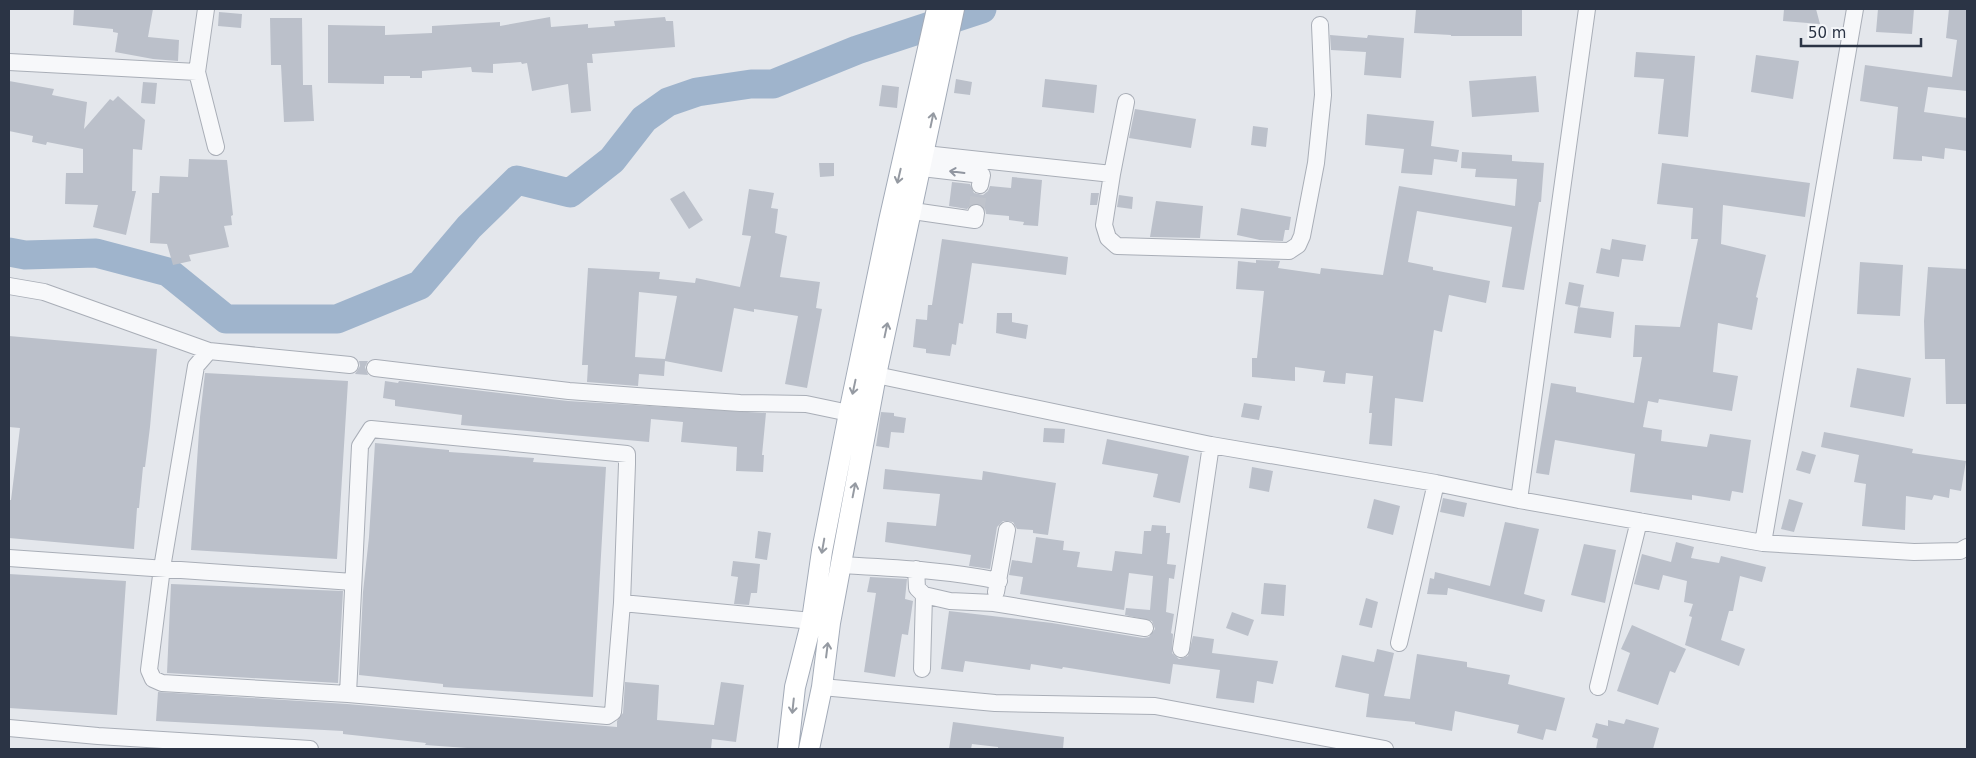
<svg xmlns="http://www.w3.org/2000/svg" width="1976" height="758" viewBox="0 0 1976 758" font-family="'DejaVu Sans',sans-serif">
	<style>
		.lines { fill: none; stroke-linecap: round; stroke-linejoin: round }
		.river { stroke: #9fb4cc; stroke-width: 29 }
		.building { fill: #bbc0ca; fill-rule: evenodd }
		.minor-tunnel { stroke: #bfc3cb; stroke-width: 16; stroke-dasharray: 16 8; stroke-linecap: butt }
		.minor-casing { stroke: #a9aeb7; stroke-width: 18 }
		.major-casing { stroke: #a3abb8; stroke-width: 22 }
		.minor { stroke: #f7f8fa; stroke-width: 16 }
		.major { stroke: #fff; stroke-width: 20 }
		.oneway { stroke: #959aa2 }
		.oneway2 { stroke: #9196a0 }
	</style>
	<rect width="100%" height="100%" fill="#e4e7ec"/>
	<g class="lines">
		<!-- river -->
		<path class="river" d="M9 252 25 255 96 253 168 272 226 319H337L420 285 469 227 517 180 570 193 612 160 644 119 668 102 697 92 751 84H773L857 50 982 9"/>
	</g>
	<!-- building -->
	<path class="building" d="M74 9H153L148 37 179 40 178 61 153 59 115 52 118 33 113 32V29L73 25Z
		M1416 9H1522V36H1451V35L1414 33Z
		M1784 9H1816L1820 24 1783 21Z
		M1878 9H1914L1912 34 1876 32Z
		M1949 9H1967V91L1928 87 1924 112 1967 118V151L1945 148 1944 159 1922 156V161L1893 159 1898 107 1860 101 1865 65 1952 77 1957 40 1946 38Z
		M219 12 242 14 241 28 218 26Z
		M550 17 551 27 588 24V28L615 26 614 21 665 17 666 21H673L675 47 592 54 593 63H587L591 111 571 113 568 84 532 91 527 63 522 64 521 62 493 64V73L472 72 471 67 422 71V78H410V76H384V84L328 83V25L385 26V35L432 33V26L500 22V26Z
		M270 18H302L303 85H312L314 121 284 122 281 65H271Z
		M1330 35 1367 38 1368 35 1404 38 1401 78 1364 75 1366 52 1331 50Z
		M1636 52 1695 56 1688 137 1658 134 1664 79 1634 77Z
		M1756 55 1799 61 1793 99 1751 92Z
		M1536 76 1539 112 1472 117 1469 81Z
		M956 79 972 82 970 95 954 93Z
		M1045 79 1097 85 1094 113 1042 107Z
		M9 81 54 89 52 95 87 102 84 129 110 99 113 101 118 96 145 120 142 150 133 149 132 191H136L126 235 93 227 98 205 65 204 66 173H83V149L47 142 46 145 32 142 33 136 9 131Z
		M143 82 157 83 155 104 141 103Z
		M882 85 899 87 897 108 879 106Z
		M1135 109 1196 119 1191 148 1129 138Z
		M1367 114 1434 121 1431 146 1459 150 1457 162 1434 159 1432 175 1401 173 1404 149 1365 145Z
		M1253 126 1268 128 1266 147 1251 145Z
		M1462 152 1512 155V161L1544 163 1541 202H1539L1524 290 1502 287 1512 227 1417 211 1408 262 1433 267V270L1490 281 1486 303 1449 295 1442 332 1434 330 1423 402 1395 398 1392 446 1369 444 1372 413H1369L1373 376 1346 373 1345 384 1323 382 1325 371 1295 367V381L1252 377V358H1257L1264 291 1236 289 1238 261 1256 263V260L1280 261 1278 268 1320 274 1321 268 1383 275 1399 186 1515 206 1517 179 1475 177 1476 169 1461 168Z
		M189 159 227 160 233 215 231 216 232 225 224 226 229 247 189 255 191 261 173 265 167 244 150 243 152 193H159L160 176 188 177Z
		M819 163H834V176L820 177Z
		M1662 163 1810 183 1805 217 1723 205 1721 244 1766 255 1756 297 1758 298 1752 330 1718 323 1713 372 1738 376 1732 411 1659 399 1658 403 1648 401 1643 427 1662 430 1661 441 1707 447 1710 434 1751 440 1743 493 1732 491 1730 501 1692 495V500L1630 492 1635 454 1555 440 1549 475 1536 473 1551 383 1576 387V392L1634 403 1642 357H1633L1635 325 1680 327 1698 239H1691L1693 208 1657 204Z
		M1012 177 1042 180 1038 226 1023 225 1024 222 1009 220V216L986 214 985 209 978 203 972 204 967 209 949 206 952 182 970 184 974 193 983 195 988 191 990 186 1011 188Z
		M749 189 774 193 771 208 778 209 775 233 787 236 780 277 820 282 816 308 822 309 807 388 785 384 798 316 754 309V312L734 308 722 372 665 361 664 376 639 374 638 386 587 382 588 365H582L588 268 660 272 659 279 695 283 696 278 740 287 751 236 742 235ZM639 292 677 296 665 359 635 357Z
		M684 191 703 220 689 229 670 199Z
		M1091 193H1099L1097 205H1090Z
		M1119 195 1133 197 1132 209 1117 207Z
		M1156 201 1203 206 1200 238 1150 237Z
		M1241 208 1291 217 1289 230H1285L1283 241 1260 240 1237 235Z
		M942 239 1068 257 1066 275 972 263 963 324 959 323 956 345 952 344 950 356 926 353V349L913 347 916 319 927 320 928 305H932Z
		M1612 239 1646 245 1643 261 1622 259 1619 277 1596 273 1601 248 1610 250Z
		M1860 262 1903 265 1900 316 1857 314Z
		M1928 267 1967 269V404H1946L1945 359H1925L1924 321Z
		M1569 282 1584 285 1580 307 1565 304Z
		M1578 307 1614 312 1611 338 1574 333Z
		M997 313H1012V322L1028 325 1026 339 996 333Z
		M9 336 157 349 150 427 145 467H143L139 508H137L134 549 9 538V500H11L20 428 9 427Z
		M359 361H368L365 367 368 375 355 374 360 366Z
		M1857 368 1911 378 1904 417 1850 407Z
		M205 373 348 381 337 559 191 550 200 417Z
		M385 381 398 383 399 381 568 401 766 413 762 455H764L763 472 736 471 737 447 681 442 683 422 651 419 649 442 461 425 462 415 395 406V400L383 398Z
		M1244 403 1262 406 1259 420 1241 417Z
		M881 412 894 413V416L906 418 904 433 891 432 889 448 876 446Z
		M1044 428 1065 429 1064 443 1043 442Z
		M1824 432 1913 449 1912 453 1966 461 1961 491 1950 489 1949 498 1934 495 1932 500 1906 496 1905 530 1862 526 1866 484 1854 482 1859 455 1821 447Z
		M1107 439 1189 456 1180 503 1153 497 1158 474 1102 464Z
		M375 443 449 450V452L534 458 533 462 606 467 593 697 443 687V684L359 675 363 592 369 537Z
		M1802 451 1816 455 1810 474 1796 470Z
		M1252 467 1273 471 1269 492 1249 488Z
		M885 469 982 480 983 471 1056 483 1048 535 1033 533V530L1017 529 1013 522 1003 521 997 527 990 569 969 566 971 555 885 542 887 522 936 526 940 494 883 489Z
		M1443 498 1467 503 1464 517 1440 512Z
		M1374 499 1400 506 1393 535 1367 528Z
		M1789 499 1803 503 1794 532 1781 529Z
		M1505 522 1539 529 1524 594 1545 600 1542 612 1448 588 1447 595 1427 594 1430 578 1434 579 1435 572 1490 586Z
		M1152 525 1166 526V533H1170L1167 564 1176 565 1174 579 1169 578 1166 612 1174 614 1171 633 1173 634 1172 653 1179 659 1188 656 1193 636 1214 639 1212 653 1278 661 1273 684 1257 681 1254 703 1216 698 1220 670 1173 664 1170 684 1063 667 1062 669 1031 664 1030 670 965 661 963 672 941 669 949 611 1052 623 1143 638 1149 637 1155 629 1152 621 1125 615 1126 608 1150 610 1153 576 1129 573 1124 610 1020 594 1023 577 1009 575 1012 560 1032 563 1036 537 1064 541 1063 550 1080 552 1077 567 1112 571 1115 551 1142 554 1144 531H1151Z
		M758 531 771 533 767 560 755 558Z
		M1676 542 1694 547 1691 558 1719 563 1721 556 1766 567 1762 582 1740 576 1733 611H1729L1721 640 1745 649 1739 666 1685 645 1692 617 1689 616 1693 604 1684 602 1687 581 1663 575 1659 590 1634 584 1642 554 1671 562Z
		M1584 544 1616 550 1605 603 1571 595Z
		M733 561 760 564 757 593H751L749 605 734 604 738 577 731 576Z
		M9 574 126 581 117 715 9 708Z
		M870 577 907 579 905 599 913 601 908 635 902 634 895 677 864 672 876 593 867 592Z
		M1264 583 1286 585 1284 616 1261 614Z
		M171 584 343 591 338 683 167 673Z
		M1366 598 1378 602 1372 628 1359 625Z
		M1232 612 1254 620 1248 636 1226 628Z
		M1632 625 1686 649 1675 673 1670 671 1658 705 1617 691 1630 653 1621 649Z
		M1377 649 1394 653 1384 696 1410 699 1417 654 1467 662V667L1510 675 1508 684 1565 698 1556 731 1546 729 1543 740 1517 733 1519 725 1455 711 1452 731 1415 724V722L1366 717 1369 694 1335 687 1342 655 1374 662Z
		M625 682 659 685 657 720 714 725 721 682 744 685 736 742 712 739 711 749H481L425 745 426 743 343 734V731L156 721 158 692 347 704 617 727V721L623 713Z
		M1626 719 1659 728 1653 749H1596L1598 739 1592 737 1596 723 1608 726V720L1624 724Z
		M953 722 1064 737 1063 749H998V747L972 744 971 749H949Z"/>
	<g class="lines">
		<!-- minor-tunnel -->
		<path class="minor-tunnel" d="M976 213 980 185"/>
		<defs>
			<path id="minor" d="M206 9 197 72 216 147
				M9 62 197 72
				M1126 102 1112 174 1104 225 1108 238 1117 246 1289 251 1298 245 1302 236 1316 163 1323 95 1320 25
				M925 154 1112 174
				M922 168 982 175 980 185
				M913 211 975 220 976 213
				M9 286 44 292 209 351
				M375 368 569 391 650 397 740 403 806 404 849 413
				M876 375 1211 445 1436 483 1519 500 1763 543 1914 552 1960 551 1967 547
				M1519 500 1587 9
				M1763 543 1855 9
				M9 558 353 582
				M840 565C894 568 946 570 999 581
				M916 569 917 588 924 595 950 601 994 603 1145 628
				M996 592 1007 530
				M622 603 823 622
				M1399 643 1436 483
				M1181 649 1211 445
				M922 669 924 595
				M822 687 995 703 1155 706 1385 749
				M1598 687 1639 521
				M348 694 360 446 371 429 627 454V464L622 603 613 712 607 716 348 694 162 683 153 679 149 670 162 568 196 366 209 351 350 365
				M9 728 98 736 310 749"/>
			<path id="major" d="M788 749 795 687 812 620 822 551 849 413 889 221 937 9
				M809 749 822 687 830 623 876 375 954 9"/>
		</defs>
		<!-- minor casing -->
		<use href="#minor" class="minor-casing"/>
		<!-- major casing -->
		<use href="#major" class="major-casing"/>
		<!-- minor -->
		<use href="#minor" class="minor"/>
		<!-- major -->
		<use href="#major" class="major"/>
	</g>
	<!-- one-way arrows -->
	<defs><path id="oneway-shaft" d="M-6 0H5M1.5-3L5.5 0L1.5 3" fill="none" stroke-width="1.6" stroke-linecap="round" stroke-linejoin="round" transform="scale(1.25)"/></defs>
	<g class="oneway">
		<use href="#oneway-shaft" transform="translate(932 120) rotate(-78)"/>
		<use href="#oneway-shaft" transform="translate(899 176) rotate(103)"/>
		<use href="#oneway-shaft" transform="translate(886 330) rotate(-78)"/>
		<use href="#oneway-shaft" transform="translate(854 387) rotate(102)"/>
		<use href="#oneway-shaft" transform="translate(854 490) rotate(-79)"/>
		<use href="#oneway-shaft" transform="translate(823 546) rotate(100)"/>
		<use href="#oneway-shaft" transform="translate(827 650) rotate(-83)"/>
		<use href="#oneway-shaft" transform="translate(793 706) rotate(96)"/>
	</g>
	<use class="oneway2" href="#oneway-shaft" transform="translate(957 172) rotate(-173)"/>
	<!-- border -->
	<rect width="1976" height="758" fill="none" stroke="#2b3445" stroke-width="20"/>
	<!-- scale -->
	<path d="M1801 38v8h120v-8" fill="none" stroke="#2b3445" stroke-width="2.5"/>
	<text x="1808" y="38" font-size="15" fill="#2b3445" stroke="#f4f6f9" stroke-width="4" paint-order="stroke">50 m</text>
</svg>
